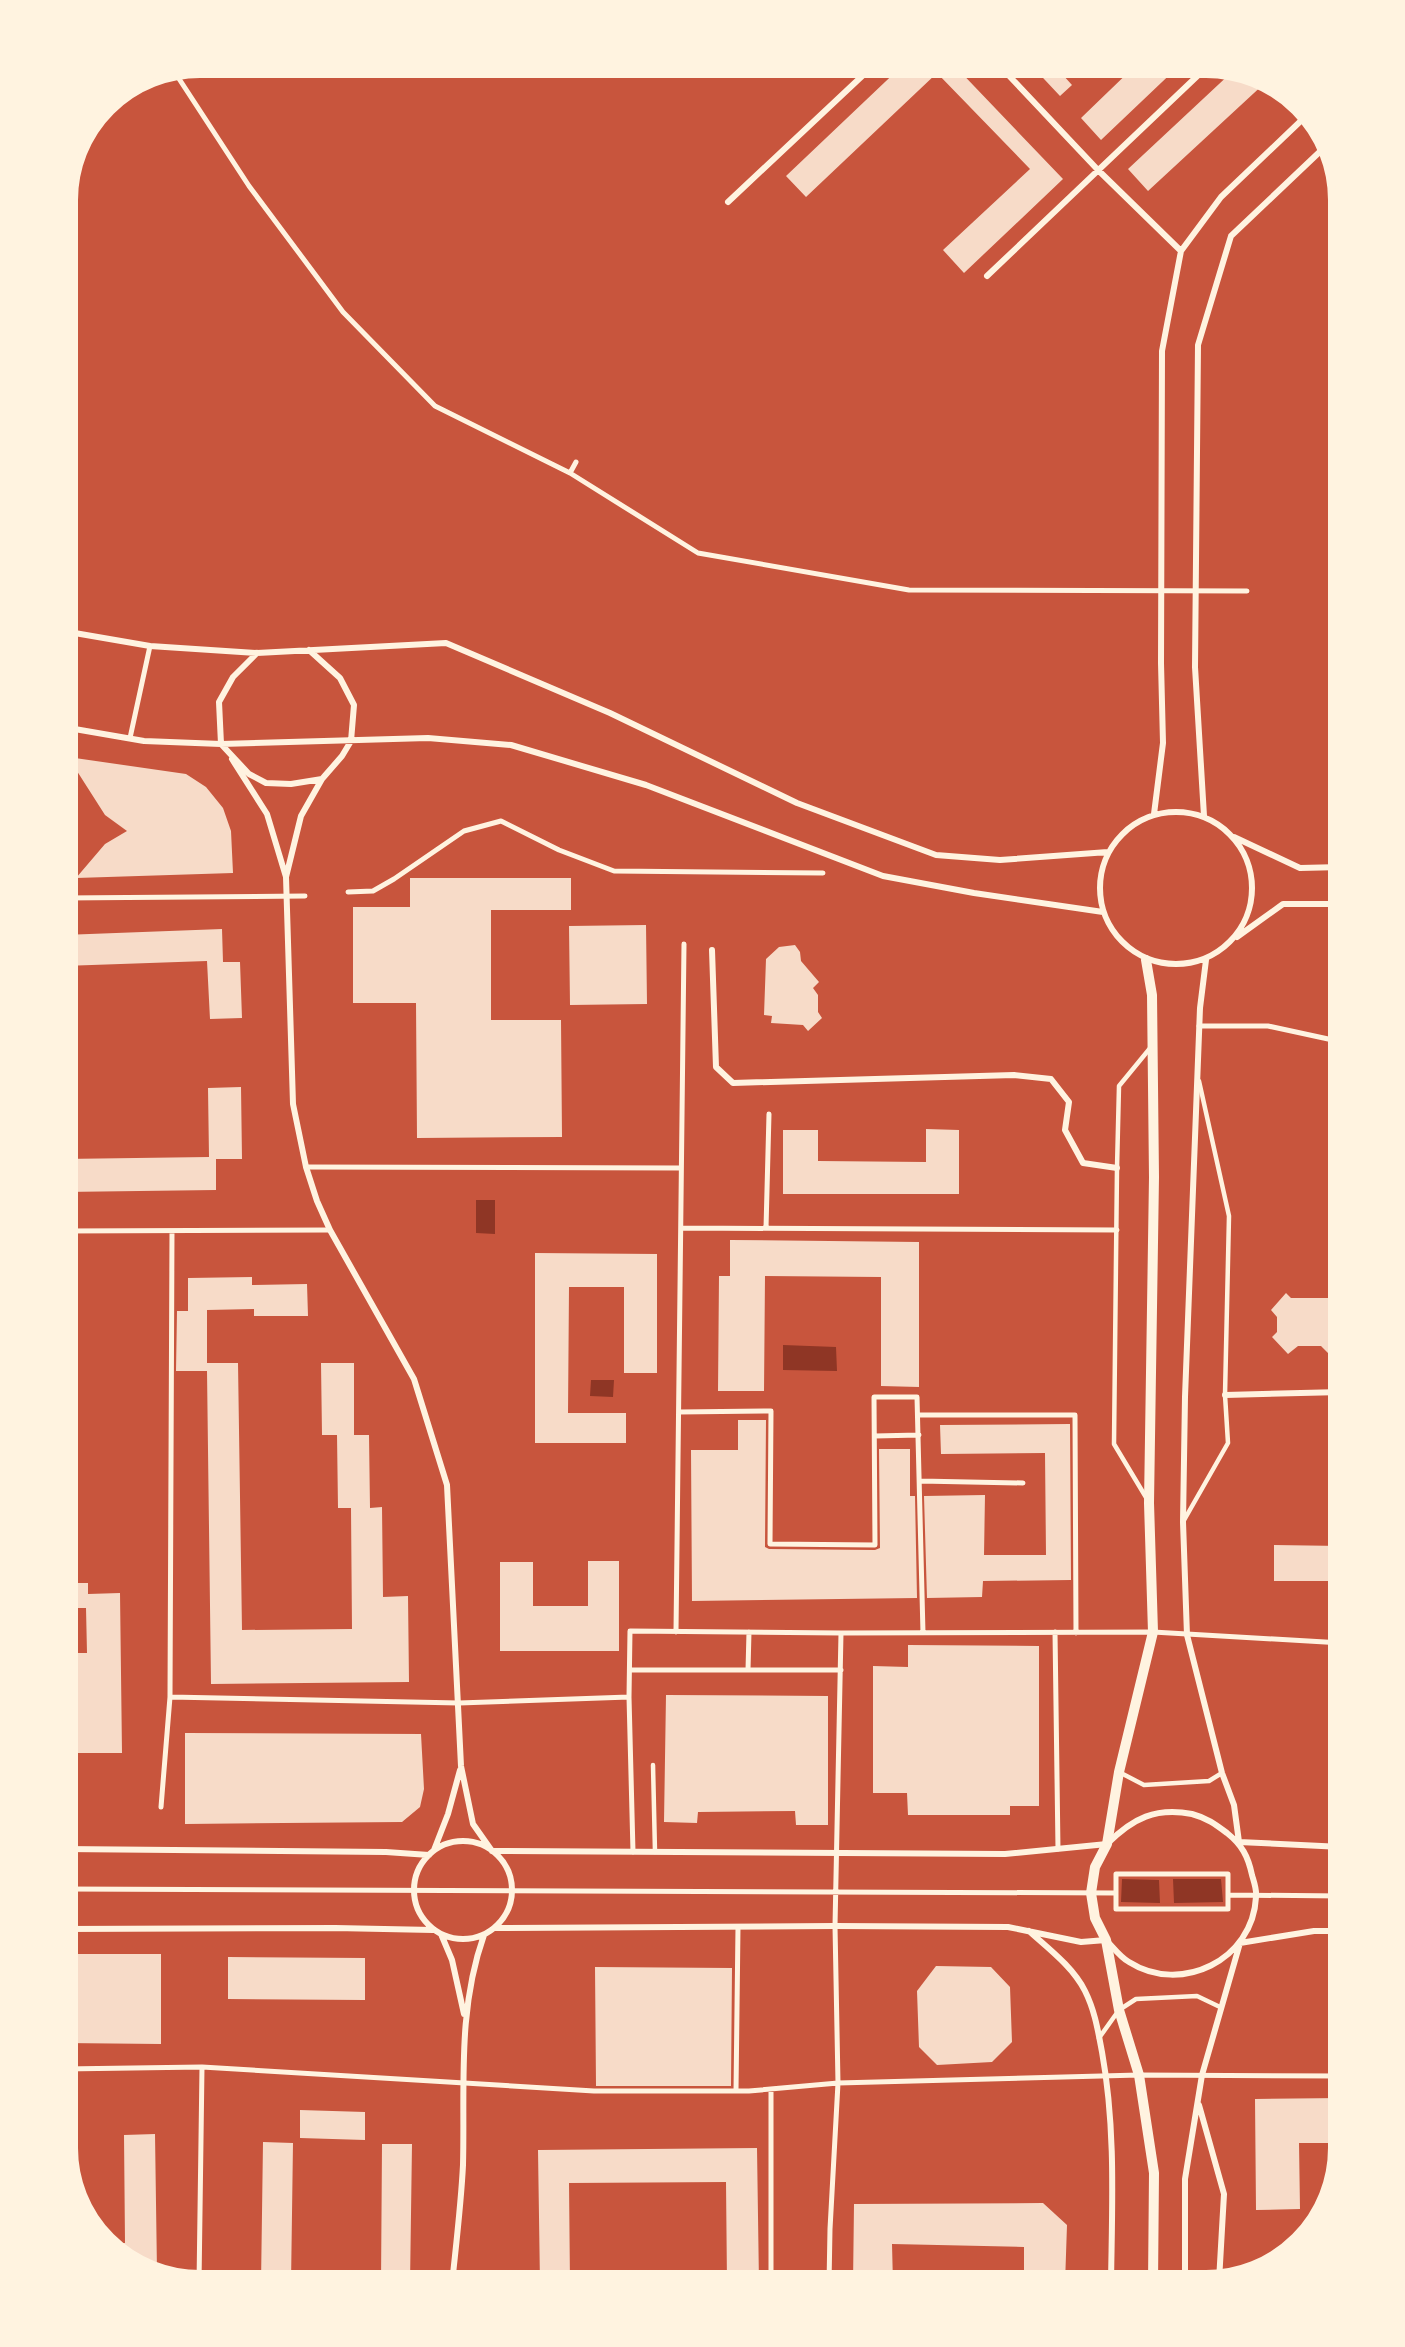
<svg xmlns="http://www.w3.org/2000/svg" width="1405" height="2347" viewBox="0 0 1405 2347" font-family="'Source Serif 4',serif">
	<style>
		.water { fill: #8f3625 }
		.building { fill: #f7dbc8 }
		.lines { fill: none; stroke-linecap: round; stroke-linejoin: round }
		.service { stroke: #fff3e0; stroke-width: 4.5 }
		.pedestrian { stroke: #fff3e0; stroke-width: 5 }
		.minor { stroke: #fff3e0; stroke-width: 6 }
		.tertiary { stroke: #fff3e0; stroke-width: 10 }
		.rim { fill: none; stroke: #fff3e0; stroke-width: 8 }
	</style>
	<rect width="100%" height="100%" fill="#c8553d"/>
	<!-- water -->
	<path class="water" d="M476 1200H495V1234L476 1233Z
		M783 1345 836 1347 837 1371 783 1370Z
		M591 1380H614L613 1397 590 1396Z
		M1122 1879 1159 1880 1160 1903 1121 1902Z
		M1173 1879H1221L1223 1902 1174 1903Z"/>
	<!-- building -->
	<path class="building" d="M905 63H952L1063 179 964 273 943 250 1030 169 937 73 806 197 786 176Z
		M1029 63H1052L1072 85 1060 96Z
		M1138 63H1182L1101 140 1081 118Z
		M1234 70 1267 81 1148 191 1128 169Z
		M68 757 186 774 206 787 223 808 231 831 233 873 76 878 105 844 127 831 105 815Z
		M410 878H571V910H491V1020H561L562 1137 417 1138 416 1003H353V907H410Z
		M646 925 647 1004 570 1005 569 926Z
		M222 929 223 962H240L242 1018 210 1019 207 961 63 966V935Z
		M795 945 800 952 801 961 819 982 813 988 818 995V1012L822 1018 808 1031 803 1025 771 1023 772 1016 764 1015 766 959 779 947Z
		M241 1087 242 1159H216V1190L63 1192V1159L209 1157 208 1088Z
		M926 1129 959 1130V1194H783V1130H818V1161L926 1162Z
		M730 1240 919 1242V1387L881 1386V1277L765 1276 764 1391H718L719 1276H730Z
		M535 1253 657 1254V1373H624V1287H569L568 1413H626V1443H535Z
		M252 1277V1285L307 1284 308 1316H254V1309L207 1310V1363H238L242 1630 352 1629 351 1508H338L337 1435H322L321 1363H354V1435H369L370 1508 382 1507 383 1597 408 1596 409 1682 211 1684 207 1371H176L177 1311H188V1278Z
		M1286 1293 1291 1298H1328L1332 1295 1342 1302V1343L1330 1355 1321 1346H1298L1288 1354 1272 1337 1277 1332V1317L1271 1310Z
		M738 1420H766L765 1544V1547L769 1549 875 1550 880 1548 879 1449H910V1496H915L917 1598 692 1601 691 1450H738Z
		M1070 1424 1071 1580 983 1581 982 1597 927 1598 924 1496 985 1495 984 1555H1046L1045 1453 941 1454 940 1425Z
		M1274 1545 1342 1546V1581H1274Z
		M588 1561H619V1651H500V1562H533V1606H588Z
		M63 1583H88V1594L120 1593 122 1753H63V1702H76L75 1653H87L86 1608H63Z
		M908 1645 1039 1646V1806H1010V1815H908L907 1793H873V1666L908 1667Z
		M666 1695 828 1696V1825H796L795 1811 698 1812 697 1823 664 1822Z
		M185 1733 421 1734 424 1789 420 1807 402 1822 185 1824Z
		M63 1954H161V2044L63 2043Z
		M228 1957 365 1958V2000L228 1999Z
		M936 1966 991 1967 1010 1987 1012 2042 992 2062 937 2065 919 2047 917 1991Z
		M595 1967 732 1968 731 2086H596Z
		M1342 2098V2143H1299L1300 2209 1256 2210 1255 2099Z
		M300 2110 365 2112V2140L300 2138Z
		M155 2134 157 2272 124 2261 108 2243H125L124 2135Z
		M263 2142 293 2143 291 2284H261Z
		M382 2144H412L410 2284H381Z
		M757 2148 759 2284H727L726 2182 569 2183 570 2284H540L538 2150Z
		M1043 2203 1067 2225 1065 2284H1024V2247L892 2244 893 2284H853L854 2204Z"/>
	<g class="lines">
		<!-- service -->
		<path class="service" d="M1147 1499 1114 1444 1117 1168 1119 1086 1151 1047
			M1183 1522 1228 1443 1225 1395 1229 1216 1199 1081
			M653 1765 655 1852
			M1119 1772 1144 1785 1209 1781 1222 1773
			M1099 2038 1119 2010 1136 1999 1197 1996 1220 2007"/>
		<!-- pedestrian -->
		<path class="pedestrian" d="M172 68 249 186 343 312 435 406 570 473 698 553 909 590 1247 591
			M570 473 576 462
			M130 738 150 646
			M348 892 373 891 394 879 464 831 501 821 559 850 614 871 823 873
			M63 898 305 896
			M1199 1026H1268L1342 1042
			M306 1167 681 1168
			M681 1228 1117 1230
			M766 1228 769 1114
			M63 1231 330 1230
			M679 1412 771 1411 770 1544 875 1545 874 1397H917L923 1633
			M919 1415H1075L1076 1633
			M875 1436 919 1435
			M920 1481 1023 1483
			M676 1632 684 944
			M1055 1632 1058 1849
			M630 1670H841
			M748 1670 749 1632
			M170 1697 459 1703 629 1697 633 1852
			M629 1697 630 1631 841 1633 1153 1632 1342 1643
			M161 1807 170 1697 172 1231
			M1116 1874H1228V1909H1116Z
			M63 1889 1116 1893
			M1228 1895 1342 1896
			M63 2069 202 2067 594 2091H749L838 2083 1139 2075 1342 2076
			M736 2091 738 1927
			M199 2284 202 2067
			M771 2284V2089
			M829 2284 830 2229 838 2083 835 1926 841 1633"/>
		<!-- minor -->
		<path class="minor" d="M997 63 1098 170 1181 251
			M728 202 876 63
			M987 276 1211 63
			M63 631 150 646 257 653 446 643 610 713 797 803 936 855 1000 860 1108 852
			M257 653 233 677 219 702 221 744 249 774 266 783 291 784 322 779 342 756 351 741 354 705 340 678 309 650
			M63 727 144 741 221 744 428 738 511 745 646 785 883 876 974 893 1103 912
			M232 759 267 814 286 877
			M322 779 301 816 286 877 293 1104 306 1167 317 1201 330 1230 414 1379 447 1485 461 1766 473 1824 492 1851
			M1100 888a76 76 0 1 1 152 0a76 76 0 1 1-152 0Z
			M1154 814 1163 743 1161 663 1162 351 1181 251 1221 197 1307 115
			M1204 816 1195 667 1198 345 1231 236 1329 143
			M1234 837 1300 868 1342 867
			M1237 937 1283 904H1342
			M712 950 716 1067 733 1083 1014 1075 1051 1079 1069 1102 1065 1130 1083 1163 1117 1168
			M1206 960 1200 1008 1185 1397 1183 1522 1187 1635 1222 1773 1234 1805 1239 1842
			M1225 1395 1342 1392
			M414 1890a49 49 0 1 1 98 0a49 49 0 1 1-98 0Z
			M1239 1842 1342 1847
			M63 1849 386 1852 429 1855
			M434 1850 448 1814 460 1770
			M492 1851 1005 1854 1107 1844C1133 1818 1156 1807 1192 1814 1207 1818 1215 1824 1227 1833 1242 1845 1248 1856 1252 1875 1254 1882 1257 1890 1256 1897 1253 1960 1181 1995 1129 1962 1120 1957 1113 1947 1106 1940L1081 1942 1008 1927 835 1926 495 1928
			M63 1929 335 1928 433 1930
			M1029 1931C1049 1949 1073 1967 1085 1991 1095 2011 1098 2031 1102 2052 1116 2129 1112 2206 1111 2284
			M441 1934 452 1960 464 2014
			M1240 1943 1314 1931H1342
			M1199 2105 1224 2194 1219 2281
			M452 2284C456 2245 461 2205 463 2165 465 2087 457 2011 484 1935
			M1185 2284V2179L1202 2075 1240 1943"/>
		<!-- tertiary -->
		<path class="tertiary" d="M1146 960 1152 995 1154 1177 1149 1503 1153 1632 1119 1772 1107 1844 1095 1867 1091 1893 1095 1918 1106 1940 1119 2010 1139 2075 1154 2173 1153 2284"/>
	</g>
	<!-- crop -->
	<path d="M0 0H1405V2347H0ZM200 74H1206A126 126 0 0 1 1332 200V2148A126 126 0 0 1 1206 2274H200A126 126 0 0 1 74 2148V200A126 126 0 0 1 200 74Z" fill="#fff3e0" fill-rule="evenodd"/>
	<path class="rim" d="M200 74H1206A126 126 0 0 1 1332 200V2148A126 126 0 0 1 1206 2274H200A126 126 0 0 1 74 2148V200A126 126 0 0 1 200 74Z"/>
</svg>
